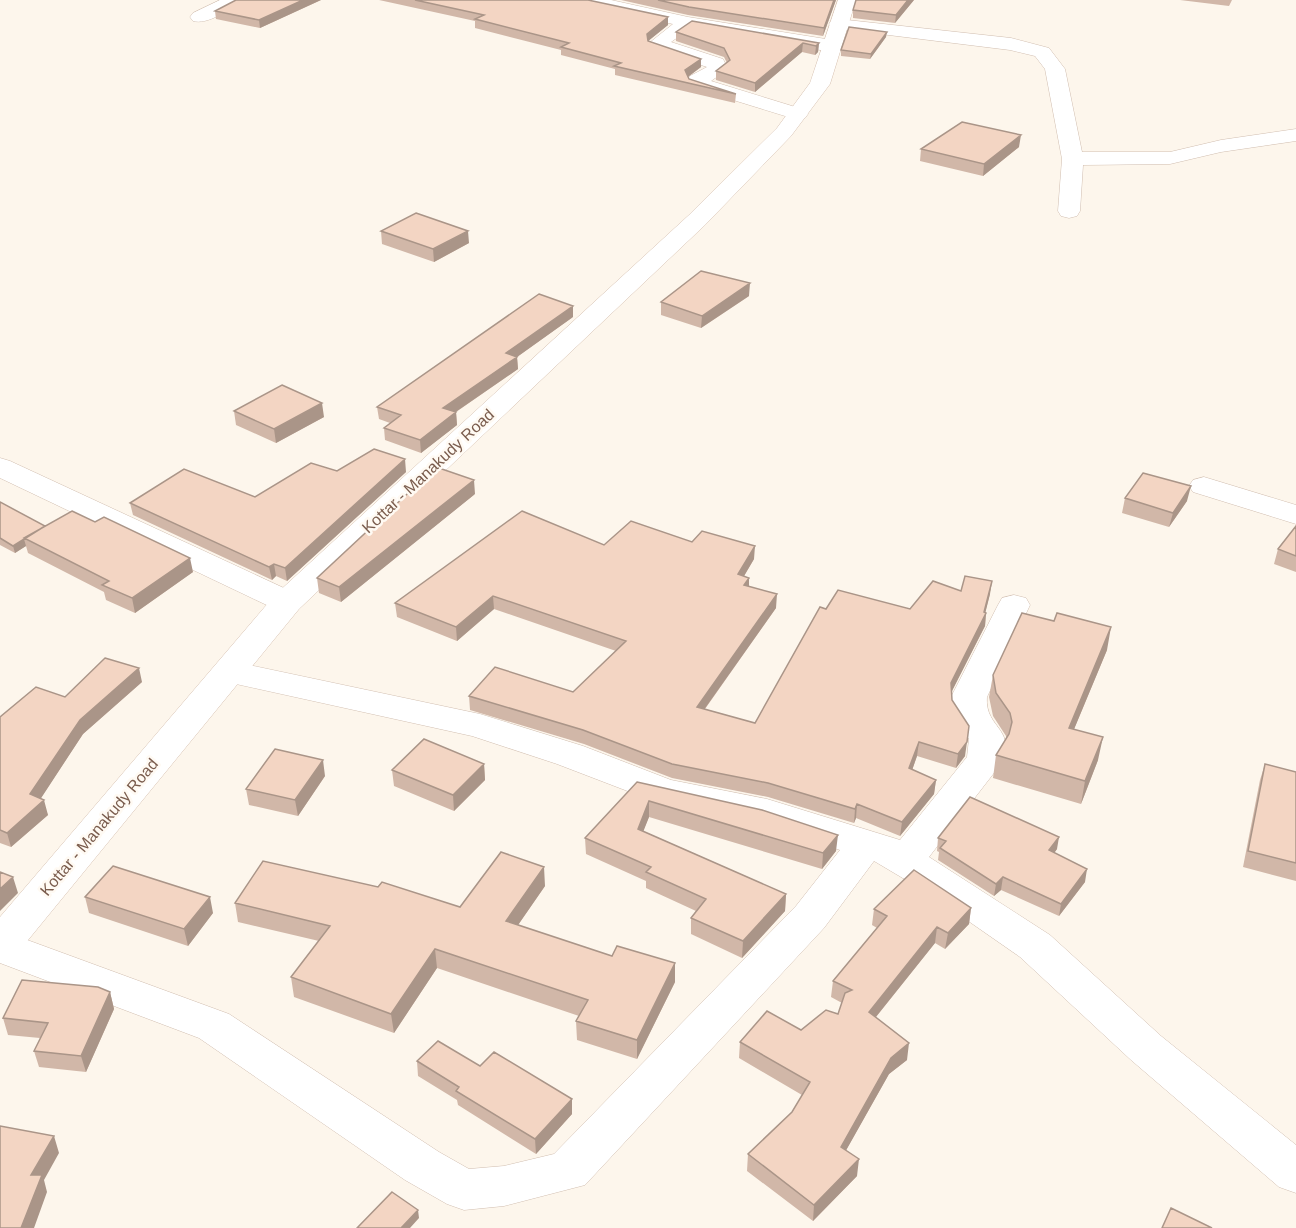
<svg xmlns="http://www.w3.org/2000/svg" width="1296" height="1228" viewBox="0 0 1296 1228" font-family="Helvetica,sans-serif">
	<style>
		.lines { fill: none; stroke-linecap: round; stroke-linejoin: round }
		.street-casing { stroke: #d1beb0; stroke-width: 1 }
		.secondary-casing { stroke: #d6c0b0; stroke-width: 1 }
		.street { fill: #fff; fill-rule: evenodd }
		.secondary { fill: #fff; fill-rule: evenodd }
		.wall { fill: #d1b7a8 }
		.shaded-wall { fill: #aa9588 }
		.building { fill: #f3d5c3; stroke: #aa9588; stroke-width: 1.5 }
		.labels { text-anchor: middle; dominant-baseline: central; stroke-width: 5; stroke-linejoin: round; paint-order: stroke }
		.street-label { font-size: 16px; fill: #7a5c4d; stroke: #fffaf3 }
	</style>
	<rect width="100%" height="100%" fill="#fdf6ec"/>
	<g class="lines">
		<defs>
			<path id="street" d="M220 0H243L240 4C227 10 208 25 193 21L190 17 193 13Z
				M577 0H611L688 17 832 40 839 42 841 46 839 50 832 52 691 28 671 42 723 59 728 69 711 81 805 110 808 114 805 118 798 120 691 87 687 80 690 76 707 67 650 48 648 44 673 24 580 4Z
				M838 19 1011 38 1049 48 1065 69 1082 152H1170L1221 140 1296 129V141L1221 152 1170 164 1083 165 1080 211 1077 216 1069 218 1061 216 1058 211 1062 159 1045 69 1035 56 1010 50 832 28 829 24 832 20Z
				M0 458 10 461 299 595 303 602 299 609 287 612 275 609 0 478Z
				M1204 477 1296 505V524L1193 492 1189 486 1193 480Z
				M1014 595 1026 598 1030 605 987 697C984 730 1022 729 997 769L929 857 1050 935 1161 1036 1296 1145V1193L1279 1187 1131 1060 1020 957 928 893 874 861 824 928 585 1185 504 1206 464 1210 447 1204 405 1180 199 1038 0 963V930L229 1014 439 1152 469 1169 504 1166 554 1154 796 906 840 850 762 824 651 800 557 764 472 736 218 680 213 672 218 664 230 661 480 714 583 746 671 780 767 799 900 840 967 757 969 739 952 713 951 697 998 605 1002 598Z"/>
			<path id="secondary" d="M838 0H856L830 84 791 136 705 225 299 609 15 956 0 961V917L275 595 689 215 777 128 810 83Z"/>
		</defs>
		<!-- street casing -->
		<use href="#street" class="street-casing"/>
		<!-- secondary casing -->
		<use href="#secondary" class="secondary-casing"/>
		<!-- street -->
		<use href="#street" class="street"/>
		<!-- secondary -->
		<use href="#secondary" class="secondary"/>
	</g>
	<!-- wall -->
	<path class="wall" d="M236 0H321L260 28 216 19 215 11Z
		M379 0H588L668 25 648 41 701 59V67L688 77 689 79 736 94 735 103 615 75V69L561 55V50L475 28V21Z
		M621 0H836L823 36 688 15Z
		M914 0 895 23 853 18V10Z
		M1180 0H1232L1229 6Z
		M676 32 819 43 818 52 815 55 802 52 755 92 716 80V71L727 63 724 57 676 41Z
		M886 37 870 59 841 56V50Z
		M1019 147 983 176 920 161 921 149Z
		M381 231 469 243 434 262 382 244Z
		M749 296 701 328 661 315V302Z
		M573 317 517 357 518 369 456 412 457 425 421 453 385 440 384 428 390 423 379 419 377 407Z
		M234 411 324 417 276 443 236 425Z
		M337 471 406 472 287 581 276 576 272 580 133 515 130 503 255 497Z
		M475 494 341 602 319 593 317 578Z
		M1125 498 1187 501 1169 527 1122 513Z
		M0 502 45 526 193 572 135 613 106 600 104 592 28 553 26 546 15 553 0 545Z
		M1296 526V572L1274 564 1278 549Z
		M692 542 754 559 744 576 749 578V586L776 608 705 709 755 723 826 609H910L961 591 990 594 985 613H986L985 626 951 692 952 700 965 756 956 768 917 756 912 770 936 780 934 794 900 836 856 818 854 823 768 797 672 778 584 744 470 710 469 696 573 692 616 651 494 609 457 641 397 617 395 603 604 545Z
		M1107 650 1074 729 1098 760 1081 804 993 778 996 755 1006 739V736L993 716 989 697 993 675Z
		M142 682 83 734 40 799 48 815 11 847 0 843V717L65 697Z
		M484 764 485 780 454 811 394 786 392 770Z
		M1265 764 1296 772V881L1243 867 1260 780Z
		M325 776 298 816 249 805 246 789Z
		M637 782 836 851 822 869 649 817 643 831 786 894 785 911 742 958 691 934V918L696 911 646 888V881L586 854 585 838Z
		M938 838 1057 849 1054 853 1085 882 1059 916 1001 890 994 896 938 860 939 852 937 851Z
		M545 886 518 925 675 982 637 1059 577 1040 576 1021 579 1016 437 968 394 1033 294 997 291 977 319 941 238 922 235 903 460 907Z
		M85 897 213 913 188 946 89 913Z
		M971 908 969 924 945 949 935 943 876 1017 907 1060 889 1074 846 1150 857 1176 813 1221 747 1171 748 1154 792 1112 802 1095 739 1058 740 1042 801 1030 838 1014 842 1003 831 997 833 981 877 928 872 925 874 909Z
		M110 992 114 1009 86 1072 39 1067 34 1051 40 1038 8 1035 3 1018Z
		M417 1061 480 1066 572 1114 536 1154 458 1105 457 1100 418 1076Z"/>
	<!-- shaded-wall -->
	<path class="shaded-wall" d="M303 0H321L260 28 259 20Z
		M834 0H836L823 36 824 28Z
		M908 0H914L895 23 896 15Z
		M668 17V25L647 42V34Z
		M887 32 886 37 870 59 871 54Z
		M803 43 802 52 755 92V83Z
		M819 43 818 52 815 55 816 46Z
		M701 59V67L685 79V70Z
		M1021 135 1019 147 983 176 984 164Z
		M468 231 469 243 434 262 433 249Z
		M750 283 749 296 701 328 702 316Z
		M573 306V317L517 357 518 369 444 420 443 408 506 353Z
		M322 403 324 417 276 443 274 429Z
		M456 412 457 425 421 453 420 440Z
		M405 459 406 472 287 581 285 568Z
		M474 480 475 494 341 602 339 587Z
		M1191 486 1187 501 1169 527 1173 513Z
		M24 539 26 546 15 553 13 546Z
		M755 546 754 559 737 588 738 574Z
		M190 558 193 572 135 613 132 598Z
		M274 564 276 576 272 580 269 567Z
		M749 578V591L744 585Z
		M992 581 990 594 984 618 986 613 985 626 949 697 951 683 984 612Z
		M777 594 776 608 696 721 697 707Z
		M493 596 494 609 457 641 456 627Z
		M1111 627 1107 650 1065 751 1069 728Z
		M139 668 142 682 83 734 34 809 30 794 80 720Z
		M1103 737 1098 760 1081 804 1085 781Z
		M919 742 917 756 908 782 909 768Z
		M967 742 965 756 956 768 958 754Z
		M323 760 325 776 298 816 295 800Z
		M484 764 485 780 454 811 453 795Z
		M936 780 934 794 900 836 902 822Z
		M44 800 48 815 11 847 7 833Z
		M649 801V817L638 845V829Z
		M857 804 856 818 854 823 855 809Z
		M838 835 836 851 822 869 823 853Z
		M1059 837 1057 849 1047 863 1049 850Z
		M544 867 545 886 507 941 506 921Z
		M1087 869 1085 882 1059 916 1061 904Z
		M13 877 18 893 0 911V889Z
		M1003 877 1001 890 994 896 996 884Z
		M786 894 785 911 742 958 743 941Z
		M210 897 213 913 188 946 184 929Z
		M971 908 969 924 945 949 948 933Z
		M937 927 935 943 867 1028 869 1012Z
		M435 949 437 968 394 1033 391 1014Z
		M675 963V982L637 1059V1040Z
		M110 992 114 1009 86 1072 81 1056Z
		M909 1043 907 1060 889 1074 839 1163 841 1147 891 1058Z
		M572 1099V1114L536 1154 535 1139Z
		M54 1136 59 1153 44 1180 47 1192 34 1228H21L31 1175Z
		M859 1159 857 1176 813 1221 814 1205Z
		M418 1210 419 1218 410 1228H401Z"/>
	<!-- building -->
	<path class="building" d="M236 0H303L259 20 215 11Z
		M415 0H588L668 17 647 34 648 41 701 59 685 70 689 79 736 94 614 66 621 63 561 47 569 43 475 19 484 15Z
		M658 0H834L824 28 689 7Z
		M856 0H908L896 15 853 10Z
		M692 21 819 43 816 46 803 43 755 83 716 71 730 60 724 48 676 32Z
		M849 27 887 32 871 54 841 50Z
		M962 122 1021 135 984 164 921 149Z
		M416 213 468 231 433 249 381 231Z
		M701 271 750 283 702 316 661 302Z
		M539 294 573 306 506 353 517 357 443 408 456 412 420 440 384 428 401 415 377 407Z
		M282 385 322 403 274 429 234 411Z
		M374 449 405 459 285 568 274 564 269 567 130 503 184 469 255 497 311 463 337 471Z
		M436 467 474 480 339 587 317 578Z
		M1143 473 1191 486 1173 513 1125 498Z
		M0 502 45 526 13 546 0 538Z
		M72 511 95 522 104 517 190 558 132 598 102 585 109 581 24 538Z
		M522 511 604 545 631 521 692 542 702 531 755 546 738 574 749 578 744 585 777 594 697 707 755 723 820 607 826 609 838 590 910 609 933 581 961 591 965 576 992 581 984 612 986 613 951 683 952 700 969 726 967 742 958 754 919 742 909 768 936 780 902 822 857 804 855 809 768 783 672 764 583 730 469 696 495 667 573 692 626 641 493 596 456 627 395 603Z
		M1296 526V556L1278 549Z
		M1022 613 1054 621 1057 613 1111 627 1069 728 1103 737 1085 781 996 755 1009 734 1012 722 1010 713 996 693 993 675Z
		M105 658 139 668 80 720 30 794 44 800 7 833 0 830V717L36 687 65 697Z
		M424 739 484 764 453 795 392 770Z
		M275 749 323 760 295 800 246 789Z
		M1265 764 1296 772V863L1248 851Z
		M637 782 762 810 838 835 823 853 649 801 638 829 786 894 743 941 691 918 706 899 646 872 651 867 585 838Z
		M970 797 1059 837 1049 850 1087 869 1061 904 1003 877 996 884 940 848 946 841 938 838Z
		M501 852 544 867 506 921 612 956 617 946 675 963 637 1040 576 1021 588 1000 435 949 391 1014 291 977 330 926 235 903 263 861 378 887 382 882 460 907Z
		M113 866 210 897 184 929 85 897Z
		M914 870 971 908 948 933 937 927 869 1012 909 1043 891 1058 841 1147 859 1159 814 1205 748 1154 792 1112 810 1082 740 1042 767 1011 801 1030 826 1010 838 1014 845 993 852 990 833 981 887 916 874 909Z
		M0 872 13 877 0 889Z
		M22 980 98 987 110 992 81 1056 34 1051 48 1023 3 1018Z
		M438 1041 480 1066 494 1052 572 1099 535 1139 456 1091 459 1087 417 1061Z
		M0 1126 54 1136 31 1175H42L21 1228H0Z
		M392 1192 418 1210 401 1228H357Z
		M1171 1208 1212 1228H1162Z"/>
	<g class="labels">
		<!-- street labels -->
		<g class="street-label">
			<text transform="translate(428 471) rotate(-43)">Kottar - Manakudy Road</text>
			<text transform="translate(99 827) rotate(-50)">Kottar - Manakudy Road</text>
		</g>
	</g>
</svg>
